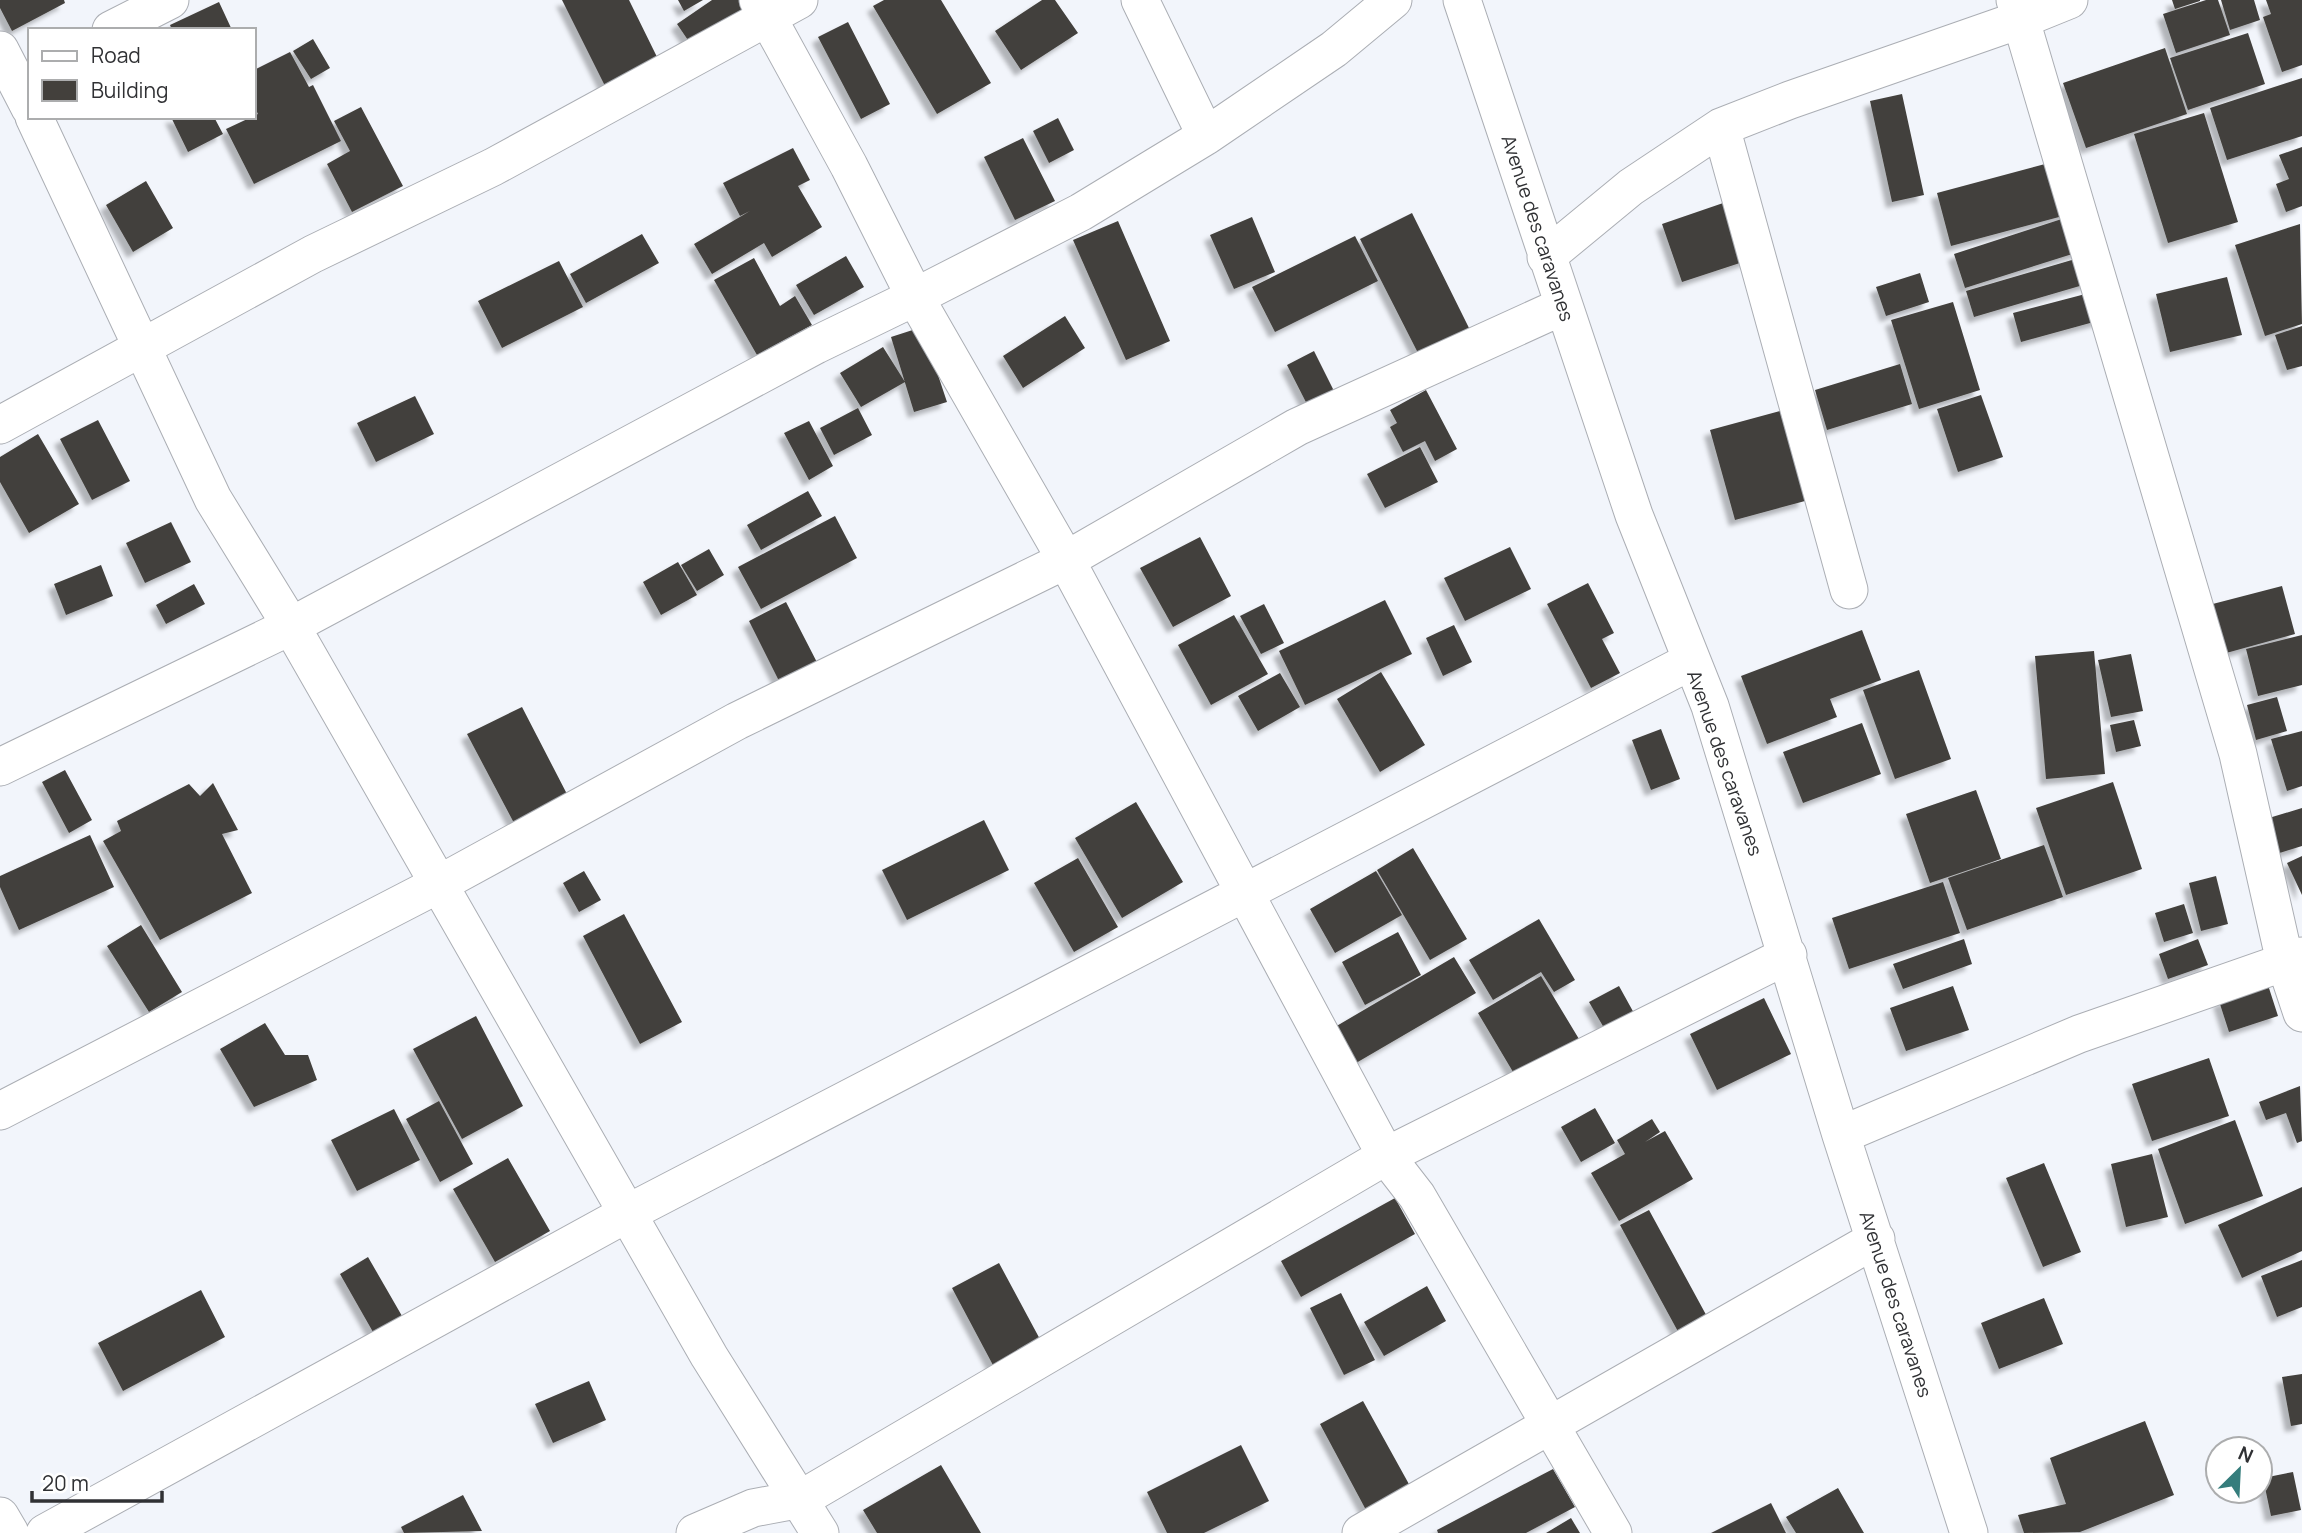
<svg xmlns="http://www.w3.org/2000/svg" width="2302" height="1533" viewBox="0 0 2302 1533" font-family="Manrope,sans-serif">
	<style>
		.building { fill: #43403c; filter: url(#shadow) }
		.lines { fill: none; stroke-linecap: round; stroke-linejoin: round }
		.minor-casing { stroke: #abaeb4; stroke-width: 39 }
		.minor { stroke: #fff; stroke-width: 37 }
		.labels { text-anchor: middle; dominant-baseline: central; stroke-width: 7; stroke-linejoin: round; paint-order: stroke }
		.street-label { font-size: 19px; fill: #303134; stroke: #fff }
	</style>
	<defs>
		<filter id="shadow"><feDropShadow dx="-6" dy="6" stdDeviation="2" flood-color="#0004"/></filter>
	</defs>
	<rect width="100%" height="100%" fill="#f2f5fb"/>
	<!-- building -->
	<path class="building" d="M0 0H64L65 3 12 31 0 8Z
		M562 0H629L658 59 605 86Z
		M678 0H703L684 11Z
		M712 0H740L746 9 692 46 677 24Z
		M884 0H941L991 83 937 114 873 6Z
		M1042 0H1055L1078 33 1021 70 995 31Z
		M2172 0H2200V1L2175 9Z
		M2206 0H2218L2230 35 2176 53 2163 14Z
		M2221 0H2254L2260 20 2230 30Z
		M2266 0H2302V65L2282 72 2263 17 2271 14Z
		M219 2 232 30H172L170 25Z
		M848 22 890 104 861 119 818 37Z
		M2248 33 2265 84 2188 110 2170 58Z
		M313 39 330 68 311 79 293 51Z
		M2165 48 2187 114 2086 148 2063 83Z
		M290 52 309 87 313 85 341 141 254 184 226 129 258 114 254 106V70Z
		M2302 78V136L2227 160 2210 108Z
		M1902 94 1924 195 1892 202 1870 101Z
		M361 107 403 186 352 212 327 164 350 151 334 121Z
		M2204 113 2238 222 2168 243 2134 134Z
		M171 117H214L223 134 188 152Z
		M1058 118 1074 150 1049 163 1033 131Z
		M1023 138 1055 201 1015 220 984 157Z
		M2302 147V206L2286 212 2276 184 2289 179 2279 155Z
		M793 148 810 180 798 186 822 227 772 257 764 243 712 274 694 244 750 211 740 216 723 183Z
		M2060 160 2074 213 1951 246 1937 193Z
		M146 181 173 228 133 252 106 205Z
		M1729 201 1749 260 1682 282 1662 224Z
		M1412 213 1469 328 1418 353 1360 239Z
		M2074 215 2085 250 1965 288 1954 254Z
		M1252 217 1275 272 1234 289 1210 235Z
		M1118 221 1170 341 1126 360 1073 240Z
		M2300 224 2302 324 2265 336 2235 245Z
		M642 234 659 263 586 303 570 274Z
		M1355 236 1378 281 1275 332 1252 287Z
		M846 256 864 287 814 315 796 285Z
		M2082 257 2090 283 1974 317 1966 291Z
		M754 258 780 306 795 296 812 325 757 355 714 280Z
		M559 261 583 307 502 348 478 301Z
		M1920 273 1929 302 1886 316 1876 287Z
		M2227 277 2242 335 2170 352 2156 294Z
		M2093 292 2101 320 2021 342 2013 313Z
		M1953 302 1980 390 1919 409 1891 320Z
		M1065 316 1085 348 1023 388 1003 356Z
		M2302 326V366L2287 370 2275 335Z
		M922 327 947 402 914 412 891 337Z
		M883 347 905 382 861 407 840 373Z
		M1314 351 1339 401 1312 414 1287 365Z
		M1900 364 1912 404 1827 430 1815 390Z
		M1426 390 1457 449 1435 461 1425 441 1403 452 1390 427 1397 423 1390 410Z
		M1981 395 2003 457 1958 472 1937 409Z
		M415 396 434 434 376 462 357 423Z
		M858 408 872 435 834 455 820 428Z
		M1780 411 1805 501 1735 520 1710 430Z
		M98 420 130 481 92 500 60 439Z
		M809 421 833 466 809 480 784 433Z
		M38 434 79 504 29 533 0 482V457Z
		M1420 447 1438 482 1385 508 1367 474Z
		M808 491 822 516 761 550 747 525Z
		M835 516 857 558 761 609 738 567Z
		M171 522 191 562 145 583 126 543Z
		M1200 537 1231 596 1173 627 1140 568Z
		M1510 547 1531 589 1465 621 1444 578Z
		M709 549 724 575 697 591 681 565Z
		M678 562 697 595 661 615 643 582Z
		M101 565 113 596 66 615 54 584Z
		M1588 583 1614 633 1602 639 1620 673 1591 688 1547 604Z
		M194 584 205 604 166 624 156 605Z
		M2282 586 2295 634 2219 655 2205 606Z
		M1385 600 1412 654 1305 705 1279 651Z
		M786 602 824 676 786 695 749 621Z
		M1264 604 1284 643 1261 654 1240 616Z
		M1234 615 1268 674 1211 705 1178 645Z
		M1454 625 1472 662 1443 676 1426 638Z
		M1862 630 1881 680 1830 699 1837 717 1767 744 1741 676Z
		M2302 635V685L2258 696 2246 649Z
		M2094 651 2105 774 2046 779 2035 656Z
		M2131 654 2143 711 2111 717 2098 660Z
		M1919 670 1951 759 1895 779 1863 690Z
		M1381 672 1425 745 1380 772 1337 699Z
		M1280 673 1300 707 1258 731 1238 696Z
		M2277 697 2287 731 2256 740 2247 705Z
		M522 707 568 796 514 823 467 734Z
		M2134 720 2141 746 2116 752 2110 725Z
		M1862 723 1881 774 1803 803 1783 752Z
		M1661 729 1680 779 1651 790 1632 740Z
		M2302 731V786L2287 791 2271 739Z
		M65 770 92 820 69 833 42 782Z
		M2113 782 2142 869 2066 895 2036 808Z
		M213 783 238 830 222 834 252 893 160 940 103 841 121 831 117 821 189 784 200 796Z
		M1976 790 2001 859 1930 883 1906 814Z
		M1136 802 1183 882 1122 918 1075 838Z
		M2302 808V846L2270 856 2259 821Z
		M984 820 1009 870 907 920 882 870Z
		M90 835 114 887 19 930 0 887V876Z
		M2044 845 2063 897 1967 930 1948 878Z
		M1413 848 1467 939 1430 960 1377 870Z
		M2302 856V895L2287 863Z
		M1078 858 1118 927 1074 952 1034 883Z
		M584 871 601 900 579 912 563 883Z
		M1376 871 1402 915 1335 953 1310 909Z
		M2216 876 2228 924 2201 931 2189 883Z
		M1943 882 1960 933 1849 969 1832 918Z
		M2184 904 2193 933 2164 942 2155 913Z
		M624 914 682 1022 640 1044 583 936Z
		M1539 919 1575 980 1554 992 1541 972 1493 1000 1469 960Z
		M141 925 182 992 149 1012 107 946Z
		M1398 932 1421 975 1365 1005 1342 962Z
		M1964 939 1972 964 1903 989 1893 964Z
		M2198 939 2208 965 2168 979 2159 954Z
		M1454 957 1476 993 1344 1070 1323 1034Z
		M1541 976 1582 1044 1519 1082 1478 1013Z
		M2268 985 2278 1016 2229 1032 2219 1001Z
		M1619 986 1640 1024 1611 1040 1589 1002Z
		M1953 986 1969 1030 1906 1051 1890 1008Z
		M1764 998 1791 1054 1717 1090 1690 1034Z
		M476 1016 523 1106 462 1139 413 1049Z
		M265 1023 285 1055H308L317 1080 254 1107 220 1049Z
		M2209 1058 2229 1116 2152 1141 2132 1084Z
		M2300 1086 2302 1141 2297 1143 2286 1113 2266 1120 2259 1102Z
		M439 1101 473 1164 440 1182 406 1119Z
		M1595 1108 1615 1143 1581 1162 1561 1127Z
		M394 1109 420 1160 357 1191 331 1140Z
		M1652 1119 1660 1132 1645 1142 1665 1131 1693 1179 1619 1221 1591 1173 1625 1154 1617 1140Z
		M2235 1120 2263 1196 2185 1224 2158 1149Z
		M2152 1154 2168 1217 2126 1227 2111 1164Z
		M508 1158 550 1231 495 1262 453 1189Z
		M2044 1163 2081 1252 2043 1267 2006 1178Z
		M2302 1187V1251L2242 1278 2218 1225Z
		M1395 1198 1415 1234 1301 1297 1281 1261Z
		M1649 1210 1710 1322 1681 1337 1620 1225Z
		M368 1257 402 1316 373 1332 340 1274Z
		M2302 1260V1307L2277 1317 2261 1276Z
		M999 1263 1042 1343 994 1367 952 1288Z
		M1427 1286 1446 1321 1384 1356 1364 1322Z
		M201 1290 225 1337 123 1391 98 1343Z
		M1341 1293 1375 1360 1344 1375 1310 1308Z
		M2044 1298 2063 1344 1999 1369 1981 1323Z
		M2302 1374V1424L2291 1426 2282 1377Z
		M589 1381 606 1420 553 1443 535 1404Z
		M1363 1401 1410 1486 1366 1510 1320 1424Z
		M2145 1421 2174 1495 2080 1532 2024 1533 2018 1515 2066 1504 2050 1458Z
		M1241 1445 1269 1501 1204 1533H1167L1147 1492Z
		M941 1465 981 1533H877L863 1510Z
		M1553 1469 1575 1507 1526 1533H1438L1437 1530Z
		M2293 1472 2301 1510 2271 1516 2263 1478Z
		M1838 1488 1864 1533H1796L1786 1517Z
		M463 1495 482 1531 404 1533 401 1527Z
		M1771 1503 1786 1533H1711Z
		M1571 1518 1580 1533H1546Z"/>
	<g class="lines">
		<defs>
			<path id="minor" d="M758 0 849 166 915 297 1066 560 1386 1156 1417 1196 1613 1533
				M1140 0 1206 136
				M1462 0 1634 515 1710 706 1841 1135 1969 1533
				M2015 0 2238 754 2285 962 2302 1013
				M111 30 170 0
				M0 50 30 108
				M34 117 213 499 291 626 709 1356 820 1533
				M1721 127 1849 590
				M1546 257 1631 187 1721 127 1790 100 2022 19 2069 0
				M0 425 313 254 493 167 799 0
				M0 767 291 626 816 345 915 297 1081 212 1206 136 1334 49 1393 0
				M0 1111 439 884 737 721 1066 560 1297 427 1563 306
				M1841 1135 2079 1034 2302 956
				M0 1516 10 1533
				M45 1533 628 1213 1691 661
				M695 1533 753 1508 801 1499 1386 1156 1788 955
				M1361 1533 1876 1239"/>
		</defs>
		<!-- minor casing -->
		<use href="#minor" class="minor-casing"/>
		<!-- minor -->
		<use href="#minor" class="minor"/>
	</g>
	<g class="labels">
		<!-- street labels -->
		<g class="street-label">
			<text transform="translate(1538 228) rotate(72)">Avenue des caravanes</text>
			<text transform="translate(1725 763) rotate(71)">Avenue des caravanes</text>
			<text transform="translate(1896 1304) rotate(72)">Avenue des caravanes</text>
		</g>
	</g>
	<!-- legend -->
	<rect x="28" y="28" width="228" height="91" fill="#ffffff" stroke="#acadae" stroke-width="2"/>
	<rect x="42" y="51" width="35" height="10" fill="#ffffff" stroke="#acadae" stroke-width="2"/>
	<text x="91" y="63" font-size="21" fill="#303134">Road</text>
	<rect x="42" y="80" width="35" height="21" fill="#43403c" stroke="#acadae" stroke-width="2"/>
	<text x="91" y="98" font-size="21" fill="#303134">Building</text>
	<!-- north arrow -->
	<g transform="translate(2239 1470) rotate(24)"><circle r="33" fill="#ffffff" stroke="#acadae" stroke-width="2"/>
	<path d="M0-5L12 26L0 18L-12 26Z" fill="#357d7c"/>
	<text y="-10" font-size="19" font-weight="bold" text-anchor="middle" fill="#303134">N</text>
	</g>
	<!-- scale -->
	<path d="M32 1491v10h130v-10" fill="none" stroke="#303134" stroke-width="3.5"/>
	<text x="42" y="1491" font-size="21" fill="#303134" stroke="#ffffff" stroke-width="5" paint-order="stroke">20 m</text>
</svg>
